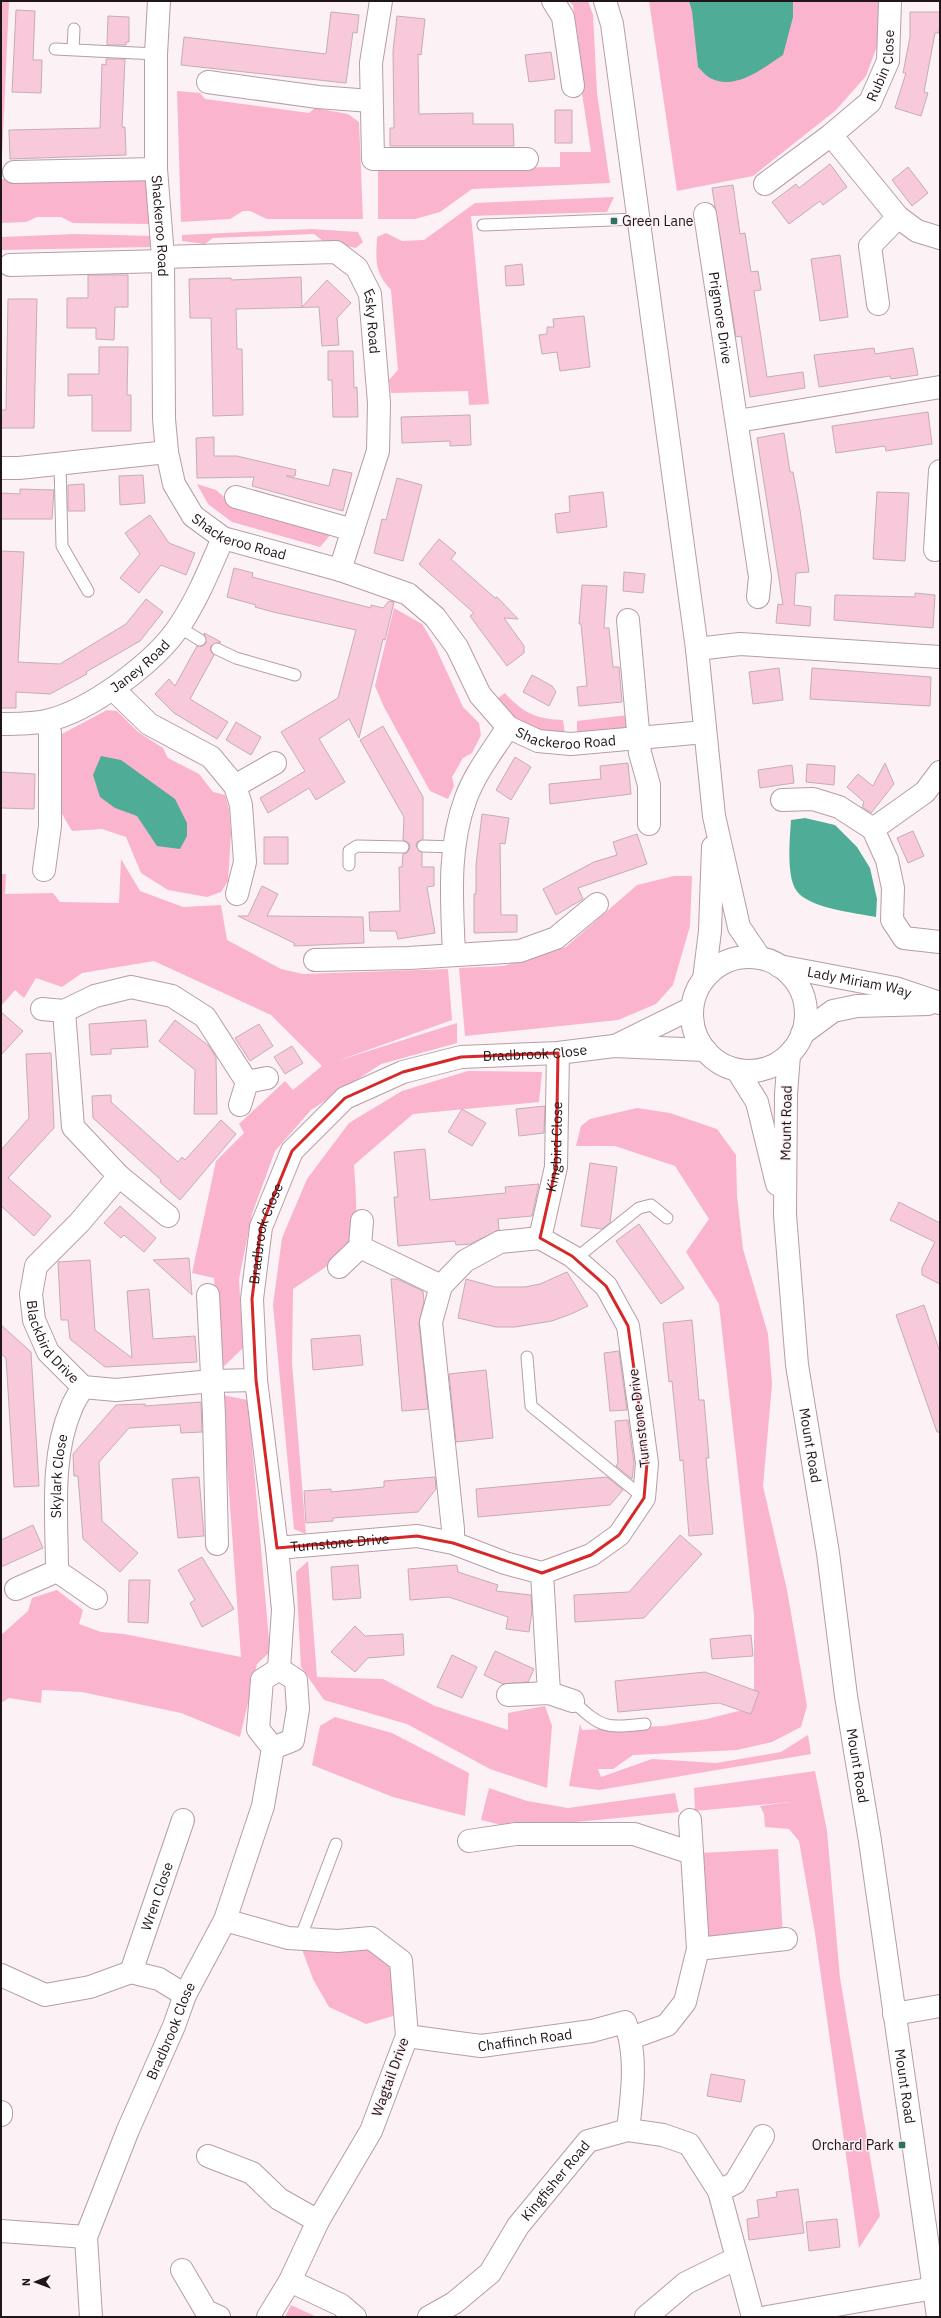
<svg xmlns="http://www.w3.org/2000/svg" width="941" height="2318" viewBox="0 0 941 2318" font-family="'IBM Plex Sans',sans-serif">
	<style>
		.green { fill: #fab4ce }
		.water { fill: #4fac96 }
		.building { fill: #f8c9da; stroke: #c6acb5 }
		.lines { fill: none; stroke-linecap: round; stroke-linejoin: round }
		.lane-casing { stroke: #b79da6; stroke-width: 13 }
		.street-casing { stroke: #b79da6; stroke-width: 24 }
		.secondary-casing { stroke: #b79da6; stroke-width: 24 }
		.lane { stroke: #fff; stroke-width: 11 }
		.street { stroke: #fff; stroke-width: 22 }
		.secondary { stroke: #fff; stroke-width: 22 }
		.marked { fill: none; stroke: #d62828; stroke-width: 3; stroke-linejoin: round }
		.poi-dot { fill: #2e7061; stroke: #fcf1f4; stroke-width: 1.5 }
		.labels { text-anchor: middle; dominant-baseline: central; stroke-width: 3; stroke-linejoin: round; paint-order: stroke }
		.street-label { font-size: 14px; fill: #20161a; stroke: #fcf1f4 }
		.poi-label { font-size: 14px; fill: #20161a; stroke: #fcf1f4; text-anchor: start }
	</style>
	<rect width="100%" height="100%" fill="#fcf1f4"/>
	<!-- green -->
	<path class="green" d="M1 1H9L1 179 147 175 152 224 73 223 61 217H37L26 222 1 223Z
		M568 1H588L593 15 597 93 610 183 472 189 440 212 415 219H378V170L560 167V152H591L575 48 579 44 573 5Z
		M649 1H881L880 38 866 76 836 110 753 176 677 191Z
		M177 91 200 93 205 99 309 113 315 108 348 114 359 122 363 219H267L250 211H243L230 219 181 222Z
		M614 197 607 212 471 216 489 404 469 405 468 391 391 393 389 380 398 370 391 290C374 272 376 260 377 237L386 233 402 241 424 240 475 203Z
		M312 229 358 232 363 242 356 248 323 241 314 234 213 238 205 244 182 241V235Z
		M76 234 153 236V247L1 250V237Z
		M197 484 216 490 231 503 332 533 320 547 232 522 208 504Z
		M394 608 422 624 434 644 463 707 479 723 481 735 472 753 463 758 452 777 454 786 448 799 430 791 384 707 375 686Z
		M505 693C523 713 536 719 563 720L565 735C530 731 519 726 494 701Z
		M107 710 117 711 138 732 163 748 168 758 199 774 213 792 225 795 229 809 231 833 228 881 221 892 207 897 168 890 141 873 126 837 102 829 72 831 62 814V734Z
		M628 715 629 728 577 734V721Z
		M121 859 140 891 183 907 221 905 227 940 281 969 303 974 448 969 452 1020 337 1061 457 1023V1043L381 1064 311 1110 275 1151 252 1214 239 1279 243 1348 220 1370 214 1278 192 1273 216 1161 244 1133 239 1124 285 1081 293 1090 322 1066 271 1015 154 961 82 973 62 987 36 978 24 998 15 990 1 1006V874H6L5 894 53 893 60 902 119 903Z
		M674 876H692L690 926 673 985 656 1004 618 1020 465 1036 459 968 503 966 566 947 637 885Z
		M468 1071 542 1072 539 1102 413 1114 354 1165C355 1182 359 1227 353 1241 347 1256 307 1279 293 1289L292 1363 306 1534 294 1529 273 1305 282 1238 307 1179 349 1123 402 1091Z
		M637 1108 670 1113 717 1129 736 1155 737 1196 743 1249 768 1334 772 1384 763 1486 787 1590 807 1706 801 1727 772 1742 737 1750 633 1755 613 1769H598L601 1777 652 1759 716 1763 781 1752 808 1735 811 1754 599 1790 569 1786 580 1724 582 1730 664 1726 707 1719 754 1707V1615L719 1304 686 1252 709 1219 675 1166 615 1146H576L581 1126 590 1119Z
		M222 1395 248 1400 270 1652 257 1664 240 1737 181 1713 82 1692 42 1690 41 1703 9 1698 1 1703V1635L28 1611 32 1598 57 1590 83 1610 79 1624 101 1632 124 1634 241 1657Z
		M308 1561 317 1677 383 1679 435 1706 508 1730V1713L545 1706 552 1726 547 1788 490 1769 407 1724 324 1700 301 1667 296 1572Z
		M335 1717 392 1733 469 1773 465 1816 393 1797 312 1765 320 1726Z
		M815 1771 827 1831 840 1978 880 2216 859 2248 815 1933 799 1841 789 1829 765 1827 764 1814 760 1806 791 1802 695 1811 694 1788Z
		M489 1788 527 1801 568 1808 675 1793 679 1812 514 1828 481 1820Z
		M778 1849 783 1937 705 1941 700 1853Z
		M300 1944 368 1946 394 1964 393 2016 366 2024 329 2007 313 1979Z
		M291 2305 317 2317H285Z"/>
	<!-- water -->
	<path class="water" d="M689 1H793V17L783 55C763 68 737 90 712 79 707 77 702 71 698 67L692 11Z
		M101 756 121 760 175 799 187 823V836L180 849 157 846 137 816 115 808 100 797 93 775Z
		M805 818 835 825 857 847 870 868 877 899 876 917C856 913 807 908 796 890 786 875 790 837 791 820Z"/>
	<!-- building -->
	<path class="building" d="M16 10 35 11 33 60H42L41 93 12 92Z
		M331 12 359 15 357 33 353 32 346 83 181 65 184 37 326 54Z
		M910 12H940L939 33H935L924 92 928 93 921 116 895 108 906 73H903L910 37Z
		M108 16 129 17V42H126V45H107Z
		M397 16 425 19 421 55 418 54 419 114 473 113V124H513L514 146H390V128H394L393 51Z
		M551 52 555 79 529 82 525 55Z
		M106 59H125L122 127H125L126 155 10 159 9 130 100 128 102 64 106 65Z
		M555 110H572V143H555Z
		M830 164 847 187 823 205 820 201 789 224 772 202 796 184 799 188Z
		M908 167 928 193 912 206 892 180Z
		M733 185 740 234 745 233 751 272 758 271 761 290 754 291 767 377 803 372 805 388 750 397 741 336 736 337 712 188Z
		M840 255 848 317 820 321 811 259Z
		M522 264 524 285 506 286 505 266Z
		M88 275H128V307H115L114 340 96 339V328H67V298H88Z
		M301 277 302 307 327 280 351 303 337 318 339 345 322 346 319 307 236 309 237 349H242L243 415 213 416 211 318H190L189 279 231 278V280Z
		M8 299H37L34 428H1V410H6Z
		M584 316 590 367 560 371 557 352 542 354 539 335 547 334V327H554L553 319Z
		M99 347H128L127 395H131V431H92V395L68 396V374H99Z
		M874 348 875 354 913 348 918 375 891 379 890 376 819 387 814 355Z
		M328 351H353L354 388 357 387 358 417H333L332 380H328Z
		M928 412 932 444 886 451 885 446 836 453 832 426Z
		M470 415 471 445 450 446V441L402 443 401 417Z
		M784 433 790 472H793L800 510 809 572 796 573 794 605 811 607 810 626 776 623 778 604 783 605 757 438Z
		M214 437V456H237L296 470 295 476H286L329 486 333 469 352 473 343 511 252 486 254 477 197 478 196 438Z
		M143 475 145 503 120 505 119 476Z
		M397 478 422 485 403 561 374 553 382 519 386 520Z
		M84 484 85 511H68V485Z
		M20 489 54 490 52 519H1V493L20 494Z
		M603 492 607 527 557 533 555 514 570 512 569 496Z
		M877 492 909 493 905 561 873 559Z
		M150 515 169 543 195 553 186 575 161 565 139 593 120 578 140 554 125 533Z
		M439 539 456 553 451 559 495 598 497 597 518 619 504 618 524 646V653L507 666 470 616 474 613 419 564Z
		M1 551 24 552 18 662 60 664 126 624 146 599 163 612 140 641 86 672 87 674 50 694 16 692V708H1Z
		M234 568 253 573 252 577 371 608V605L383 608 389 601 394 602 385 640 383 639 359 738 349 719 319 739 345 782 316 800 309 788 268 813 260 798 305 771 281 732 338 698 356 630 273 612 255 607 256 605 227 597Z
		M624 572 645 574 643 593 623 591Z
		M582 585 607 586 604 628H609L613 667H619L622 702 579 706 577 687 587 686 581 624H579Z
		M915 593 935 595 933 628 834 620 835 595 915 597Z
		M204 633 221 642 211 646 210 650 214 655 190 699 228 722 217 739 174 713 155 694 169 679 175 686 197 646H203L206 643Z
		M779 668 783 700 753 704 749 672Z
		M812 668 931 677 930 706 810 699Z
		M532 675 552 686 556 692 549 706 523 692Z
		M236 722 261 737 251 755 226 740Z
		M383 726 423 797V839L417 842 416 846 422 853V867H434V886L427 887 435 933 398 939 396 931H370L369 912 400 911 399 867H402L403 854 407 853 410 848 409 843 403 840 404 817 360 740Z
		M515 757 531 767 511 800 496 790Z
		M628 763 631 794 550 804 549 784 601 779 600 766Z
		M885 763 894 784 871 813 862 807 864 802 847 787 858 774 873 786Z
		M807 764 835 766 834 785 806 782Z
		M792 765 794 783 760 788 758 770Z
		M1 772 35 774 34 809 1 808Z
		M482 814 509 818 505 844 500 843 501 915H517V932L474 933V894H476V865Z
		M913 831 924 856 908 863 897 838Z
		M637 834 647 864 578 888 583 899 556 915 543 889 594 862 617 855 613 842Z
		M264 837H288V864H264Z
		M262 886 278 894 267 916 363 917 364 943 294 946V943L238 916H248Z
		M1 1012 23 1031 1 1055Z
		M146 1020 148 1047 111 1049V1054L91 1055 89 1024Z
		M175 1020 209 1046 216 1057 217 1114H194L195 1070 159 1041Z
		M259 1024 273 1046 250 1061 235 1038Z
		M292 1046 303 1063 285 1074 274 1057Z
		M51 1053 54 1128 8 1178 51 1216 34 1236 1 1206V1150L29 1118 26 1054Z
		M111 1095V1102L178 1162 182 1157 185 1160 221 1120 236 1134 180 1200 160 1182 161 1180 93 1118 92 1096Z
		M545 1106 544 1133 519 1136 516 1109Z
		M462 1109 486 1123 472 1146 448 1132Z
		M425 1149 430 1200 506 1193 505 1187 539 1184 532 1216 498 1219 499 1230 470 1244 456 1245 455 1241 398 1246 394 1197H398L394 1152Z
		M590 1163 617 1167 610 1223 602 1229 581 1226Z
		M899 1202 940 1223V1284L922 1275V1268L935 1242 890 1220Z
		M120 1206 156 1238 144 1252 124 1235 121 1238 104 1223Z
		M639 1224 684 1288 661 1304 616 1241Z
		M189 1258 192 1295 153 1260Z
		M90 1260 95 1330 132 1358 127 1291 149 1289 153 1339 195 1336 197 1362 105 1367 70 1339 68 1320H61L58 1262Z
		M567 1272 588 1306 571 1314 552 1321 515 1327H496L458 1318 466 1279 495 1287H525L540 1284Z
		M391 1279H397L423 1291 424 1302 419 1323 428 1409 402 1411Z
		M924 1305 940 1352V1432H937L896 1315Z
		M692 1320 699 1400H704L709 1458H706L713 1534 689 1536 683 1460 680 1461 672 1381 669 1382 663 1323Z
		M1 1325 31 1352 39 1486 14 1487 6 1358 1 1354Z
		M360 1335 363 1365 313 1370 311 1339Z
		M619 1351 627 1410 610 1411 604 1353Z
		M486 1370 493 1438 456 1442 449 1374Z
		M201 1402 202 1432 181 1433 180 1425 129 1428 99 1462 102 1521 138 1553 120 1572 83 1539 78 1476H74L73 1454 116 1405 145 1404V1406Z
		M628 1420 634 1463 632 1479 616 1466 618 1463 615 1421Z
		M199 1477 204 1536 178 1538 172 1479Z
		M435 1477 436 1489 418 1512 333 1518V1521L306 1523 304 1491 331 1489V1492L384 1487V1481Z
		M607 1477 623 1490 610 1505 478 1517 476 1489Z
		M33 1525 43 1548 1 1567V1540Z
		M680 1535 702 1554 644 1618 575 1622 574 1595 629 1592Z
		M202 1557 234 1609 202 1627 190 1603 195 1600 178 1570Z
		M358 1565 361 1598 333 1600 331 1567Z
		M457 1565 458 1572 498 1585 496 1591 531 1595 532 1611 529 1632 506 1629 508 1617 449 1597 410 1600 408 1569Z
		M129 1580H150L148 1623 128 1622Z
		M355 1626 365 1636 403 1634 404 1655 368 1658 355 1672 331 1652Z
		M751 1635 753 1656 712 1659 710 1639Z
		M495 1651 534 1669 528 1682 503 1684 484 1675Z
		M452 1655 477 1667 462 1698 437 1687Z
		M705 1672 759 1692 751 1714 719 1703 618 1712 615 1681Z
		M711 2074 745 2080 741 2102 707 2096Z
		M798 2189 804 2233 749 2240 747 2219 759 2217 757 2200 777 2197 776 2192Z
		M837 2219 840 2247 809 2251 806 2222Z"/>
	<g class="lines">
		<defs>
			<path id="lane" d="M55 49 156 54
				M73 50 74 29
				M483 225 637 219
				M60 463 62 546 88 591
				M179 627 200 640
				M217 649 236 658 295 675
				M423 846 453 847
				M349 865V851L357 846 403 847
				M575 1259 639 1208 651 1205 667 1218
				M527 1357 531 1406 644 1498
				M573 1701C602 1729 606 1728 645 1724
				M300 1939 336 1844"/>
			<g id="street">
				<path id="s1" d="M159 1 156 54V169L163 257 164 419 167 452 174 484 193 516 223 538 340 570 408 594 435 617 457 647 480 695 508 727 538 741 571 744 705 732"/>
				<path d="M381 1 371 63 373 159H527"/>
				<path d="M553 1 563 17 573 86"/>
				<path d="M208 82 318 97 371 101"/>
				<path d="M831 135 898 217 917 231 940 238"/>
				<path d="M14 172 156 169"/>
				<path id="s2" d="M765 184 831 135 870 102 888 61 890 1"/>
				<path id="s3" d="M705 214 760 577 758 597"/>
				<path id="s4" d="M163 257 336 252 357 268 370 294 379 403 378 451 340 570"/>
				<path d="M10 265 163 261"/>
				<path d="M878 304 870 246 898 217"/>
				<path d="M738 421 940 387"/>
				<path d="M1 468H19L167 452"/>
				<path d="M236 497 353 530"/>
				<path d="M935 550 940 471"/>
				<path d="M628 620 640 753 649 785V824"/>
				<path d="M697 649 740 644 940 657"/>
				<path d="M113 689 149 724 211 757 235 786 241 805 245 862 237 894"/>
				<path id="s5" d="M1 724C16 724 31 724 46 721 90 711 156 662 180 625 198 598 210 568 223 538"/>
				<path d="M235 786 275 763"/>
				<path d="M782 800 813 799 839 807 873 829 887 860 893 888 892 920 904 938 940 942"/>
				<path d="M873 829 925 792 940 772"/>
				<path d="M44 870 50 826V733L47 721"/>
				<path d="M454 955C452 903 447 848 466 798 475 773 494 749 508 727"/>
				<path d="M315 960 409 958 520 951 556 938 597 904"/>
				<path d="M42 1009 64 1011 95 996 131 987 172 996 205 1017 247 1082"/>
				<path d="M64 1011 73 1127 119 1176 168 1216"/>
				<path d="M615 1046 692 1008"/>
				<path d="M240 1105 247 1082 267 1078"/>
				<path id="s6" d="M119 1176 79 1223 36 1266 31 1294 34 1320 48 1352 83 1387 116 1390 212 1381 256 1380"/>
				<path id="s7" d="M540 1238 556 1167 558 1053"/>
				<path d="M360 1247 441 1286"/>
				<path d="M339 1267 360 1247 362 1221"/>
				<path d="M208 1295 214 1415 217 1544"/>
				<path id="s8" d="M277 1548 417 1536 453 1543 505 1563 542 1573 591 1555 619 1535 644 1498 647 1463 628 1326 606 1286 572 1256 540 1238 500 1242 465 1261 441 1286 431 1322 453 1529V1543"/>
				<path id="s9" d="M57 1571C57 1518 50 1458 71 1409 74 1401 79 1394 83 1387"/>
				<path d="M542 1573 549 1693"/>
				<path d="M16 1589 57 1571 96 1598"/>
				<path id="s10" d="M279 1669 283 1610 277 1548 256 1380 252 1299 261 1227 292 1151 345 1098 403 1072 461 1057 558 1053 614 1046 705 1050"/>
				<path d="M508 1695 549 1693 573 1701"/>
				<path d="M273 1748 293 1740 298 1709 296 1680 279 1669"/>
				<path d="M273 1748 258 1729 262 1680 279 1669"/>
				<path d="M469 1841 516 1834H634L692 1853"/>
				<path d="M225 1920 288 1938 338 1941 371 1938 401 1961 407 2036 371 2131 318 2221 290 2281 268 2317"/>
				<path d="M698 1949 786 1939"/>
				<path id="s11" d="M131 1972 183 1820"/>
				<path d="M1 1975 45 1995 90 1987 131 1972 159 1979 185 1995"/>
				<path d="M894 2014 940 2006"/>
				<path id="s12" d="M407 2036 481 2046 592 2031 625 2022C638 2056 632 2095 628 2130"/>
				<path d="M631 2038 667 2025 685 2002 698 1949 690 1820"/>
				<path d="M1 2115V2112"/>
				<path d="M208 2156 252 2173 279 2199 318 2221"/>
				<path d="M719 2191 735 2183 763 2136"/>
				<path d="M1 2231 86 2237"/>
				<path d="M182 2270 206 2311 219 2317"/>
				<path d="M290 2281 341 2305 355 2317"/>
				<path id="s13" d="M91 2317 86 2237 128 2130 174 2026 185 1995 225 1920 263 1806 273 1748"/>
				<path id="s14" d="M429 2317 454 2303 490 2273 518 2226 588 2141 628 2130 663 2135 689 2144 719 2191 753 2317"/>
				<path d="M646 2317 686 2283 737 2258"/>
				<path d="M767 2317 934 2288"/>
			</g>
			<g id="secondary">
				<path d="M605 1 612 24 697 649 714 816 739 927 760 958"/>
				<circle cx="749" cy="1014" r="57"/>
				<path id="s15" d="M779 966 895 988 940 1003"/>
				<path d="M704 979 710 931 713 847"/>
				<path d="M802 1034 833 1011 857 1006 928 1004"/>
				<path id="s16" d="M789 1055 786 1094 785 1215 797 1365 828 1553 846 1696 870 1841 938 2317"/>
				<path d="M737 1070 757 1102 777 1184"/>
			</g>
		</defs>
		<!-- lane casing -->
		<use href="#lane" class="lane-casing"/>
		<!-- street casing -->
		<use href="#street" class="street-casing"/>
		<!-- secondary casing -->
		<use href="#secondary" class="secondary-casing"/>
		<!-- lane -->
		<use href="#lane" class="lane"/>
		<!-- street -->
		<use href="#street" class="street"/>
		<!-- secondary -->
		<use href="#secondary" class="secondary"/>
	</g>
	<!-- marked area -->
	<path class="marked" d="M558 1053 556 1167 540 1238 572 1256 606 1286 628 1326 647 1463 644 1498 619 1535 591 1555 542 1573 453 1543 417 1536 277 1548 256 1380 252 1299 261 1227 292 1151 345 1098 403 1072 461 1057Z"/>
	<!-- markers -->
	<g class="poi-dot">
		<rect x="610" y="217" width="8" height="8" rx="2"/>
		<rect x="898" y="2141" width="8" height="8" rx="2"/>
	</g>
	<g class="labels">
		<!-- street labels -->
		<g class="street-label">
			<text stroke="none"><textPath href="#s2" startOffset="172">Rubin Close</textPath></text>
			<text stroke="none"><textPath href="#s1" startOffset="225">Shackeroo Road</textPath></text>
			<text stroke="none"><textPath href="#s3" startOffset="105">Prigmore Drive</textPath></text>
			<text stroke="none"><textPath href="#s4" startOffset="256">Esky Road</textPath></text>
			<text stroke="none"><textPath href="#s1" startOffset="573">Shackeroo Road</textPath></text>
			<text stroke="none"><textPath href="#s5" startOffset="155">Janey Road</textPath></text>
			<text stroke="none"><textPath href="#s1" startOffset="981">Shackeroo Road</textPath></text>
			<text stroke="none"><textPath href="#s15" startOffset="82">Lady Miriam Way</textPath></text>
			<text stroke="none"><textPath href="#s10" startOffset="799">Bradbrook Close</textPath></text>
			<text transform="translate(786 1123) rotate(-89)">Mount Road</text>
			<text stroke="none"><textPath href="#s7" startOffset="93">Kingbird Close</textPath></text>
			<text stroke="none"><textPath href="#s10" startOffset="439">Bradbrook Close</textPath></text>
			<text stroke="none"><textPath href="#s6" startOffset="205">Blackbird Drive</textPath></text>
			<text transform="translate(639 1418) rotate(-97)">Turnstone Drive</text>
			<text stroke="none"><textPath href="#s16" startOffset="392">Mount Road</textPath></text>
			<text stroke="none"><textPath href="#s9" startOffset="95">Skylark Close</textPath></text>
			<text stroke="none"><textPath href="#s8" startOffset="63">Turnstone Drive</textPath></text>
			<text stroke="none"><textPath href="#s16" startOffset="716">Mount Road</textPath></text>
			<text stroke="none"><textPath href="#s11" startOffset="80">Wren Close</textPath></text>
			<text stroke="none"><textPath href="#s13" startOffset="303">Bradbrook Close</textPath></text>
			<text stroke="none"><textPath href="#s12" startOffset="119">Chaffinch Road</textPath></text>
			<text transform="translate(390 2077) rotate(-70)">Wagtail Drive</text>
			<text stroke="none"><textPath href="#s16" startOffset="1040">Mount Road</textPath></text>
			<text stroke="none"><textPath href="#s14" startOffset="189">Kingfisher Road</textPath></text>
		</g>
		<!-- poi labels -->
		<g class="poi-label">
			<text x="622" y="221">Green Lane</text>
			<text x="894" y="2145" text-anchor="end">Orchard Park</text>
		</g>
	</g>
	<!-- border -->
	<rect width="941" height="2318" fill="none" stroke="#20161a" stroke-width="4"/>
	<!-- north arrow -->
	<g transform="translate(36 2282) rotate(269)" stroke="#fcf1f4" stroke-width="3" paint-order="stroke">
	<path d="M0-3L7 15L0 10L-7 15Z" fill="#20161a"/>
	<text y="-6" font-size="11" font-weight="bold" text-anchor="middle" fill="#20161a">N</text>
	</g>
</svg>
